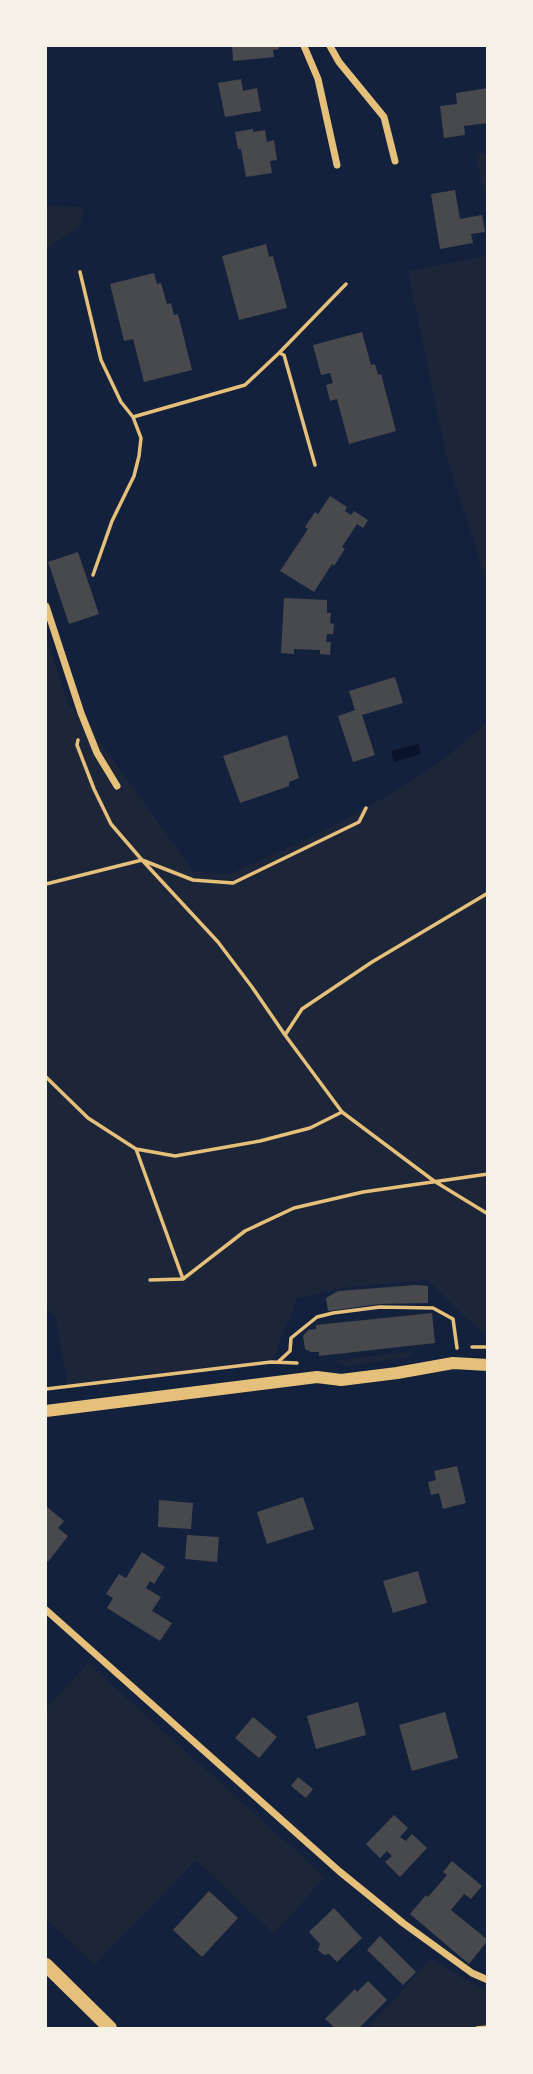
<svg xmlns="http://www.w3.org/2000/svg" width="533" height="2074" viewBox="0 0 533 2074" font-family="Roboto,sans-serif">
	<style>
		.green { fill: #1d2539 }
		.water { fill: #0b132b }
		.building { fill: #48494c }
		.lines { fill: none; stroke-linecap: round; stroke-linejoin: round }
		.path { stroke: #e5c07b; stroke-width: 3.5 }
		.minor { stroke: #e5c07b; stroke-width: 7 }
		.tertiary { stroke: #e5c07b; stroke-width: 12 }
		.secondary { stroke: #e5c07b; stroke-width: 14 }
	</style>
	<rect width="100%" height="100%" fill="#14213d"/>
	<!-- green -->
	<path class="green" d="M487 153H488L487 206 476 154Z
		M46 206 83 207 81 226 46 249Z
		M487 256H488L487 581 447 459 408 271Z
		M46 636 68 704 88 725 193 871 227 875 318 834 391 794 436 765 487 723V1336L465 1317 428 1280 349 1287 297 1298 273 1359 68 1385 55 1316 46 1307Z
		M413 1351 408 1356 400 1359 346 1366 331 1361Z
		M88 1663 325 1877 274 1934 196 1860 95 1965 46 1919V1709Z
		M431 1959 487 1992V2028H368Z"/>
	<!-- water -->
	<path class="water" d="M418 744 421 754 394 762 391 751Z"/>
	<!-- building -->
	<path class="building" d="M232 46H279V49L273 50 274 57 233 61Z
		M241 79 243 91 257 88 261 111 225 117 218 83Z
		M488 88V123L464 126 465 135 444 138 440 106 457 104 456 93Z
		M253 129V132L265 130 267 142 274 140 277 160 270 161 272 173 246 177 241 149H238L235 132Z
		M455 190 460 219 482 215 485 232 471 234 473 243 440 249 431 194Z
		M266 244 269 257 273 256 287 308 239 320 222 256Z
		M154 273 157 284 161 283 167 304 171 303 174 315 178 314 192 370 144 382 133 339 124 341 110 284Z
		M362 332 371 365 375 364 378 375 381 374 396 431 349 444 337 399 330 401 326 385 333 383 330 373 321 375 313 345Z
		M330 496 347 507 345 511 351 515 354 511 368 520 363 528 357 524 342 547 345 549 334 566 332 564 314 592 280 571 308 529 305 527 315 512 318 514Z
		M78 552 99 614 69 624 48 562Z
		M284 598 327 600V613H331L330 623 334 624 333 634H327L326 642H331L330 655 320 654V650L294 649V654L281 653Z
		M395 677 403 703 362 715 375 755 353 762 338 716 355 710 349 691Z
		M287 735 299 778 289 782V786L240 803 223 756Z
		M416 1285 428 1286V1303L380 1304 328 1311 326 1298 338 1291Z
		M432 1313 435 1343 319 1356V1352H311L305 1349 303 1336 308 1330 316 1329V1325Z
		M457 1466 466 1503 443 1509 439 1493 431 1495 428 1482 436 1480 434 1471Z
		M303 1497 314 1529 267 1544 257 1512Z
		M159 1500 193 1503 191 1529 158 1527Z
		M46 1506 64 1521 58 1528 68 1536 48 1562 46 1560Z
		M187 1535 219 1537 217 1562 185 1559Z
		M142 1552 165 1567 154 1584 150 1581 146 1588 161 1597 152 1611 172 1623 160 1641 107 1608 113 1598 106 1594 119 1574 126 1578Z
		M418 1571 427 1603 393 1613 383 1581Z
		M358 1702 366 1735 316 1749 307 1716Z
		M445 1712 458 1758 412 1771 399 1725Z
		M253 1717 277 1737 259 1758 235 1738Z
		M298 1777 313 1789 306 1798 291 1786Z
		M394 1815 408 1828 400 1837 406 1841 412 1834 427 1848 400 1877 385 1862 392 1856 387 1851 380 1858 366 1844Z
		M452 1861 482 1886 471 1899 464 1894 451 1910 488 1940 469 1964 410 1914 426 1895 428 1897 447 1875 443 1872Z
		M209 1891 238 1918 202 1957 173 1930Z
		M334 1908 362 1938 337 1962 329 1954 324 1955 318 1950 320 1944 309 1932Z
		M380 1936 416 1972 403 1985 367 1950Z
		M368 1981 387 2000 359 2028H335L325 2019 355 1989 357 1992Z"/>
	<g class="lines">
		<!-- path -->
		<path class="path" d="M80 272 101 360 121 402 133 417 141 438 139 456 134 476 112 521 93 575
			M279 353 346 284
			M133 417 245 385 279 353 284 355 315 465
			M78 740 77 745 94 789 111 824 142 860 193 880 233 883 359 822 366 808
			M46 884 142 860 218 942 252 987 285 1035 342 1112 434 1181 488 1214
			M285 1035 302 1009 372 962 488 893
			M46 1077 88 1118 136 1149 175 1156 260 1141 310 1128 342 1112
			M136 1149 183 1279
			M150 1280 183 1279 245 1231 294 1208 363 1192 488 1174
			M472 1347H488
			M278 1362 290 1351 291 1338 317 1317 333 1313 380 1307 433 1308 453 1319 457 1348
			M46 1389 271 1362 297 1363
			M477 2028 488 2027"/>
		<!-- minor -->
		<path class="minor" d="M304 46 318 79 337 165
			M330 46 339 62 384 117 395 161
			M46 606 81 713 97 753 117 786
			M46 1610 339 1871 403 1923 472 1973 488 1980"/>
		<!-- tertiary -->
		<path class="tertiary" d="M46 1411 317 1377 341 1380 397 1373 453 1363 488 1365"/>
		<!-- secondary -->
		<path class="secondary" d="M46 1965 110 2028"/>
	</g>
	<!-- border -->
	<rect width="533" height="2074" fill="none" stroke="#f6f1e7" stroke-width="94"/>
</svg>
